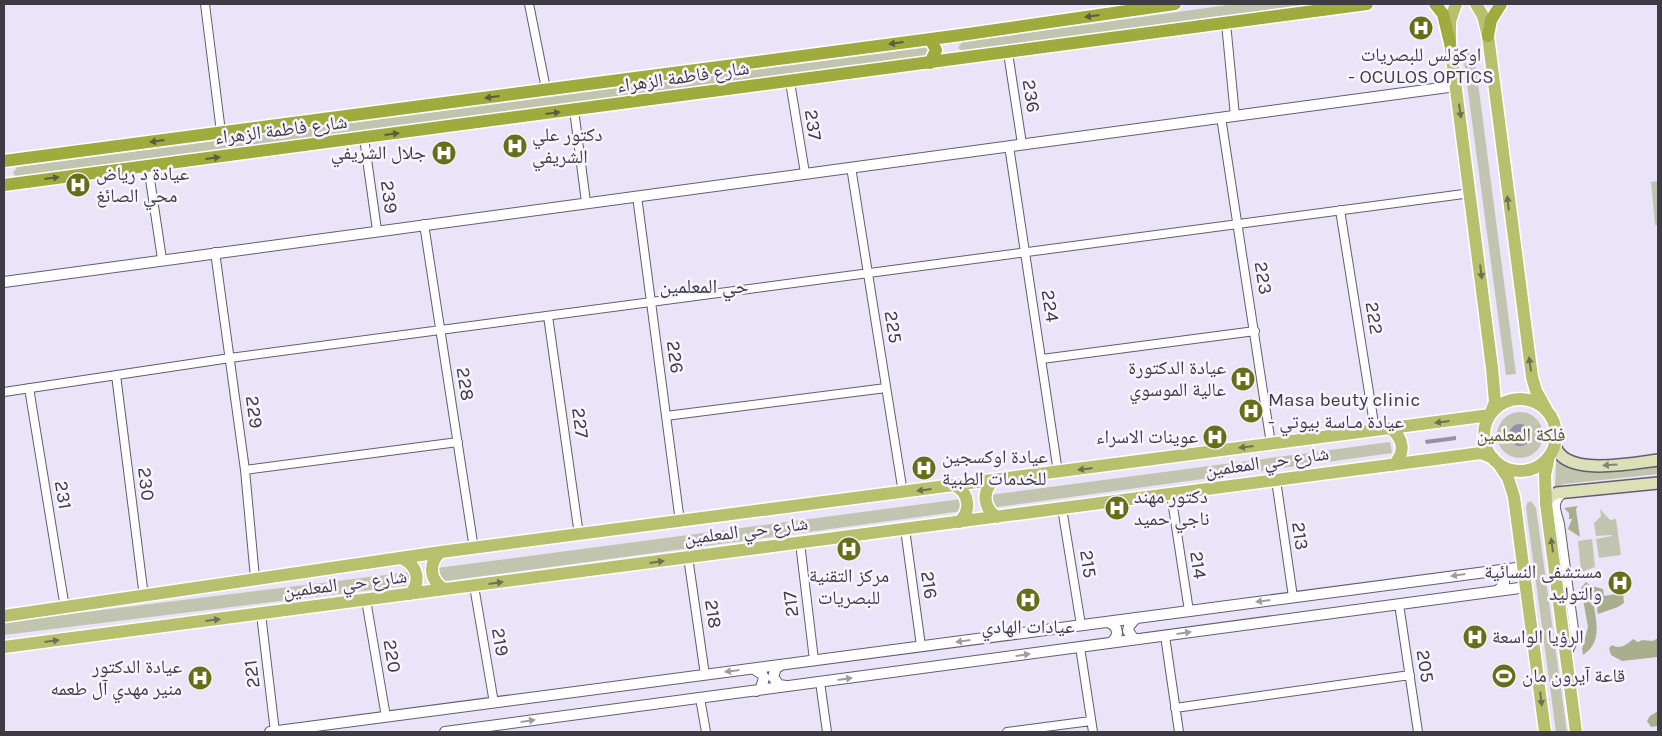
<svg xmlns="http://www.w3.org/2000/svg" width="1662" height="736" viewBox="0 0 1662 736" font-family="Karla,'Noto Naskh Arabic',sans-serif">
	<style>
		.green { fill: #c1c5b0 }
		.forest { fill: #a9af8e }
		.water { fill: #988dac }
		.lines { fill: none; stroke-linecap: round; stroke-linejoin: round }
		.minor-casing { stroke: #635d6e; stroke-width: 10 }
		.tertiary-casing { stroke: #635d6e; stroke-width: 12 }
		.secondary-casing { stroke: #635d6e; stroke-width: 14 }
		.primary-casing { stroke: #fff; stroke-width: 15 }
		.trunk-casing { stroke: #fff; stroke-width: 15 }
		.minor { stroke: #fff; stroke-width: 8 }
		.tertiary { stroke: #fff; stroke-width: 10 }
		.secondary { stroke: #dce0b7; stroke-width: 11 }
		.primary { stroke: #b8c06e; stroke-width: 12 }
		.trunk { stroke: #a0ab3e; stroke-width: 12 }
		.oneway { fill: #5b5d42 }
		.oneway2 { fill: #6e7054 }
		.oneway3 { fill: #858577 }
		.oneway4 { fill: #9e9da1 }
		.labels { text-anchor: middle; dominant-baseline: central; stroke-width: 5; stroke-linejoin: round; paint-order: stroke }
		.poi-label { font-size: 19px; fill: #3d3b43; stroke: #f7f3ff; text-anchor: start }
		.street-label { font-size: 19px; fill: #3d3b43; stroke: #f7f3ff }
		.park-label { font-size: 19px; fill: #525923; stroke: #f7f3ff }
		.neighbourhood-label { font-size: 20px; fill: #3d3b43; stroke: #f7f3ff }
	</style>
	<rect width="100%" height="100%" fill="#ebe4f8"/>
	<!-- green -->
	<path class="green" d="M1235 4H1317L964 52 958 48 962 42Z
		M930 47 931 56 16 177 13 173 17 167Z
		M1474 52 1516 374 1506 375 1463 54Z
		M1658 181V225H1655L1651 182Z
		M1497 435a23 23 0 1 1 46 0a23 23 0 1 1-46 0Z
		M1390 442 1392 453 991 508 990 495Z
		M1556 462 1580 470 1658 464V474L1564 484 1555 488Z
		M961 499 963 511 439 582 437 568Z
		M1531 501 1536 508 1567 732H1556L1526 508 1527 503Z
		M1600 509 1610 520 1616 519 1621 555 1599 558 1596 539 1612 536V535L1596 536 1594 523 1601 516Z
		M1592 539 1595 567 1581 572 1578 541Z
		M410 572 412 585 4 635V622Z"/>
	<!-- forest -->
	<path class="forest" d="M1578 506 1576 509 1580 537 1568 529 1572 519H1569V513L1564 508Z
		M1586 582 1591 586 1603 589 1604 596 1623 593 1624 603 1618 607 1598 614 1597 610 1601 594 1593 599C1595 618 1604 642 1583 655L1582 649 1588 627 1581 588Z
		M1658 638V657L1622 661 1611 655 1609 648 1612 645C1620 650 1628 644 1633 639L1638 642 1642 640 1653 641Z
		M1658 711V726L1651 727 1647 721 1650 716Z"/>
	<!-- water -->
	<path class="water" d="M1509 435a11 11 0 1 1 22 0a11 11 0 1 1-22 0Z
		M1456 436V440L1426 444 1425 440Z"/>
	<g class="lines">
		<defs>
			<path id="minor" d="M205 4 221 132
				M529 4 546 89
				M1226 23 1235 116
				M1008 53 1022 144
				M790 82 805 173
				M574 110 586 202
				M1221 117 1271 444
				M364 138 377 230
				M1009 146 1058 472
				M148 166 162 259
				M851 167 903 493
				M637 196 680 522
				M1340 210 1375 430
				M424 224 474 549
				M215 252 245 470 255 578
				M548 316 579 535
				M1042 359 1255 331
				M116 375 144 597
				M29 388 65 608
				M4 392 230 358 1471 193
				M666 416 886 388
				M245 470 458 442
				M1276 480 1293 597
				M1563 493C1551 504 1557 511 1560 524L1575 637 1567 654
				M1171 494 1189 611
				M1062 508 1081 625
				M905 529 921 646
				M800 543 814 660
				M688 557 705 675
				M474 586 494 703
				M366 600 386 717
				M1399 604 1418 732
				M261 614 275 732
				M1165 636 1179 732
				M1080 647 1093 732
				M820 682 827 732
				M700 698 706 732
				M1175 708 1410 675
				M1007 732 1091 721"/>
			<path id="tertiary" d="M4 282 1456 86
				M1494 571 1499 572 1504 580V585L1497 591
				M1136 618 1129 626 1128 631 1134 639H1138
				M1108 622C1119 626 1120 637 1110 643
				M781 665 776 668 773 677 779 685 786 686
				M754 669 762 674 764 678 761 688 756 691
				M270 732 1524 567
				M445 732 1527 587"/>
			<path id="secondary" d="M1555 445C1563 478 1634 463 1658 460
				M1546 504 1550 497 1557 493 1658 483"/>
			<path id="primary" d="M1476 4 1483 16 1488 36 1532 377 1536 391 1546 409
				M1484 435a36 36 0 1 1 72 0a36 36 0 1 1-72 0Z
				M1390 428C1404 438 1406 454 1393 465
				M1549 456 1545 475 1546 504 1576 732
				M1498 463 1508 478 1514 497 1545 732
				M993 481C982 492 983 508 997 517
				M956 486C970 495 971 511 959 522
				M441 552C428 563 429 580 444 589
				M403 559C418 566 421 582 410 594
				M4 616 441 552 1490 415 1495 402 1492 368 1450 43V21L1456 4
				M4 647 1481 453 1493 458"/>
			<path id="trunk" d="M1435 4 1443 14 1450 43
				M1488 36 1491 20 1501 4
				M930 39 936 50 930 63
				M4 161 961 35 1175 4
				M4 185 1367 4"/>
		</defs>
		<!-- minor casing -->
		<use href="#minor" class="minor-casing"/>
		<!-- tertiary casing -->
		<use href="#tertiary" class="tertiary-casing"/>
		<!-- secondary casing -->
		<use href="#secondary" class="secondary-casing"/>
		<!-- primary casing -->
		<use href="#primary" class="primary-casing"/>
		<!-- trunk casing -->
		<use href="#trunk" class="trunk-casing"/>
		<!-- minor -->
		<use href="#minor" class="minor"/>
		<!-- tertiary -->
		<use href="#tertiary" class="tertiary"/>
		<!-- secondary -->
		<use href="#secondary" class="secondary"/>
		<!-- primary -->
		<use href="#primary" class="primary"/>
		<!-- trunk -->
		<use href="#trunk" class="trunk"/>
	</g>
	<!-- one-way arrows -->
	<defs><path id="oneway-solid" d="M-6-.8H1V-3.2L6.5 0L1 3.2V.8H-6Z" transform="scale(1.25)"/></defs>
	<g class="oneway">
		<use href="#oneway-solid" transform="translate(1092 16) rotate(172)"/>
		<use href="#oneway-solid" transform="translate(896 43) rotate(172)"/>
		<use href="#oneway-solid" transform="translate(492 97) rotate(172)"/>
		<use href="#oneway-solid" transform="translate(553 113) rotate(-7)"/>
		<use href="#oneway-solid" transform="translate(392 134) rotate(-7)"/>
		<use href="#oneway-solid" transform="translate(157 141) rotate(172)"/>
		<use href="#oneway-solid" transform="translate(213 158) rotate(-7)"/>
		<use href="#oneway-solid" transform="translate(52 178) rotate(-7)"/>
	</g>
	<g class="oneway2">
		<use href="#oneway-solid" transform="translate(1460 111) rotate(82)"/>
		<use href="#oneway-solid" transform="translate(1508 203) rotate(-97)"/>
		<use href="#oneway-solid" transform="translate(1481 272) rotate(83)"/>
		<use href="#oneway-solid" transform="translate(1530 364) rotate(-98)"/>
		<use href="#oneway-solid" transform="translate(1442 422) rotate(173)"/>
		<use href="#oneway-solid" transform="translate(1246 447) rotate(173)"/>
		<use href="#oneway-solid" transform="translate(1085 469) rotate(173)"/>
		<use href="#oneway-solid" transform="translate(924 490) rotate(173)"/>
		<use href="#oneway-solid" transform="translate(1552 545) rotate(-98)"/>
		<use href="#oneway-solid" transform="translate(657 562) rotate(-8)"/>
		<use href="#oneway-solid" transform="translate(496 583) rotate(-8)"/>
		<use href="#oneway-solid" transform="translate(213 620) rotate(-7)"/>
		<use href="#oneway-solid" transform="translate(52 641) rotate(-7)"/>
		<use href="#oneway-solid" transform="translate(1541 699) rotate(83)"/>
	</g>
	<use class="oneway3" href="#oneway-solid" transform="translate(1610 465) rotate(176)"/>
	<g class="oneway4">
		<use href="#oneway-solid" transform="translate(1458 575) rotate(172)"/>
		<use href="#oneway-solid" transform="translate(1263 601) rotate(173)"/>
		<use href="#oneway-solid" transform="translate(1184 633) rotate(-8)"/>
		<use href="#oneway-solid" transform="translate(963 641) rotate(172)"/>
		<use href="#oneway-solid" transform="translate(1023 655) rotate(-8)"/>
		<use href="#oneway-solid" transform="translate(732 671) rotate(173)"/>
		<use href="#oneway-solid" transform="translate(845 679) rotate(-8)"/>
		<use href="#oneway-solid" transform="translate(528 721) rotate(-8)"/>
	</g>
	<!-- icons -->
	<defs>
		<symbol id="hospital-disc" viewBox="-11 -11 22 22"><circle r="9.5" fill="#666f17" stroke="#f7f3ff"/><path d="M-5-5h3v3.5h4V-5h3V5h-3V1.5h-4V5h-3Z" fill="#fff"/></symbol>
		<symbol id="stadium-disc" viewBox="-11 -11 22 22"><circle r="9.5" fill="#666f17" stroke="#f7f3ff"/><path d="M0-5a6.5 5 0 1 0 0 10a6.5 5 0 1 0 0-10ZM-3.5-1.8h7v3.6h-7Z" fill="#fff"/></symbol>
	</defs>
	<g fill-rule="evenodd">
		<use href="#hospital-disc" x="1407" y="14" width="28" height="28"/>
		<use href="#hospital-disc" x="501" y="132" width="28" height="28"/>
		<use href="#hospital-disc" x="430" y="139" width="28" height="28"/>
		<use href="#hospital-disc" x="64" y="171" width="28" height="28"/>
		<use href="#hospital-disc" x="1229" y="365" width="28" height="28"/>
		<use href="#hospital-disc" x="1237" y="397" width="28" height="28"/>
		<use href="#hospital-disc" x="1201" y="423" width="28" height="28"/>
		<use href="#hospital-disc" x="910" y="454" width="28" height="28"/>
		<use href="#hospital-disc" x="1103" y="494" width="28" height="28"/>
		<use href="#hospital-disc" x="835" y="535" width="28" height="28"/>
		<use href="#hospital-disc" x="1606" y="569" width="28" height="28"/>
		<use href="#hospital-disc" x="1014" y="586" width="28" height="28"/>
		<use href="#hospital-disc" x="1461" y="623" width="28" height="28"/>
		<use href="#stadium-disc" x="1490" y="662" width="28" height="28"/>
		<use href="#hospital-disc" x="186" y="664" width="28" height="28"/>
	</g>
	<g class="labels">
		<!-- poi labels -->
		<g class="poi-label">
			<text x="1421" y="55" text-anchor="middle">اوكوّلس للبصريات<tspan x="1421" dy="22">- OCULOS OPTICS</tspan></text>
			<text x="532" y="135">دكتور علي<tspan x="532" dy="22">الشريفي</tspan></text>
			<text x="426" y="153" text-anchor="end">جلال الشريفي</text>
			<text x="96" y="174">عيادة د رياض<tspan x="96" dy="22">محي الصائغ</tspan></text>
			<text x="1226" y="368" text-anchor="end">عيادة الدكتورة<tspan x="1226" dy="22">عالية الموسوي</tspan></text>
			<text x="1268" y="400">Masa beuty clinic<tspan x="1268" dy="22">- عيادة مـاسة بيوتي</tspan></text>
			<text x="1198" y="437" text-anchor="end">عوينات الاسراء</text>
			<text x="942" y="457">عيادة اوكسجين<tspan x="942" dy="22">للخدمات الطبية</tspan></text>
			<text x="1134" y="497">دكتور مهند<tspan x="1134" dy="22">ناجي حميد</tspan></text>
			<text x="1602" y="572" text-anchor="end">مستشفى النسائية<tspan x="1602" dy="22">والتوليد</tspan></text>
			<text x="849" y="576" text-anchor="middle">مركز التقنية<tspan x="849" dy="22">للبصريات</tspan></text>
			<text x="1028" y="627" text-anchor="middle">عيادات الهادي</text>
			<text x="1492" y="637">الرؤيا الواسعة</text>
			<text x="182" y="667" text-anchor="end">عيادة الدكتور<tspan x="182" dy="22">منير مهدي آل طعمه</tspan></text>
			<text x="1522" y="676">قاعة آيرون مان</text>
		</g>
		<!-- street labels -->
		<g class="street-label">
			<text transform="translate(683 77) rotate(-8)">شارع فاطمة الزهراء</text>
			<text transform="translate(1031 96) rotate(81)">236</text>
			<text transform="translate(813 125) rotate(81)">237</text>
			<text transform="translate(281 130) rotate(-7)">شارع فاطمة الزهراء</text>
			<text transform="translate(389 197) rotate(82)">239</text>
			<text transform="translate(1263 278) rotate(81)">223</text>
			<text transform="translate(1050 306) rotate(81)">224</text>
			<text transform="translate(1374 318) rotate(81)">222</text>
			<text transform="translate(893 327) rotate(81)">225</text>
			<text transform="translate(675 357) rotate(82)">226</text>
			<text transform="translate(465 384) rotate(81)">228</text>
			<text transform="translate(254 412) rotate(82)">229</text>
			<text transform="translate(580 423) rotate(82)">227</text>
			<text transform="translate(1267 462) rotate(-8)">شارع حي المعلمين</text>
			<text transform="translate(146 484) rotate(83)">230</text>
			<text transform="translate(63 495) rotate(81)">231</text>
			<text transform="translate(746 531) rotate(-7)">شارع حي المعلمين</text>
			<text transform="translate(1300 536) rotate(82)">213</text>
			<text transform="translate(1088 564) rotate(81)">215</text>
			<text transform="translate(1198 565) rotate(81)">214</text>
			<text transform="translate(345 584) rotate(-7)">شارع حي المعلمين</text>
			<text transform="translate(929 585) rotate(82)">216</text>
			<text transform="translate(791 604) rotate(-97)">217</text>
			<text transform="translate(713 614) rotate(82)">218</text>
			<text transform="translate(500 642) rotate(80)">219</text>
			<text transform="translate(392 656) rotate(81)">220</text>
			<text transform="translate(1425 666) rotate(81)">205</text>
			<text transform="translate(252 674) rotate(-97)">221</text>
		</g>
		<!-- park labels -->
		<g class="park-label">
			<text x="1521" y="435">فلكة المعلمين</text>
		</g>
		<!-- neighbourhood labels -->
		<g class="neighbourhood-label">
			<text x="704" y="286">حي المعلمين</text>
		</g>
	</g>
	<!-- border -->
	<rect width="1662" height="736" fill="none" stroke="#3d3b43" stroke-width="10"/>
</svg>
